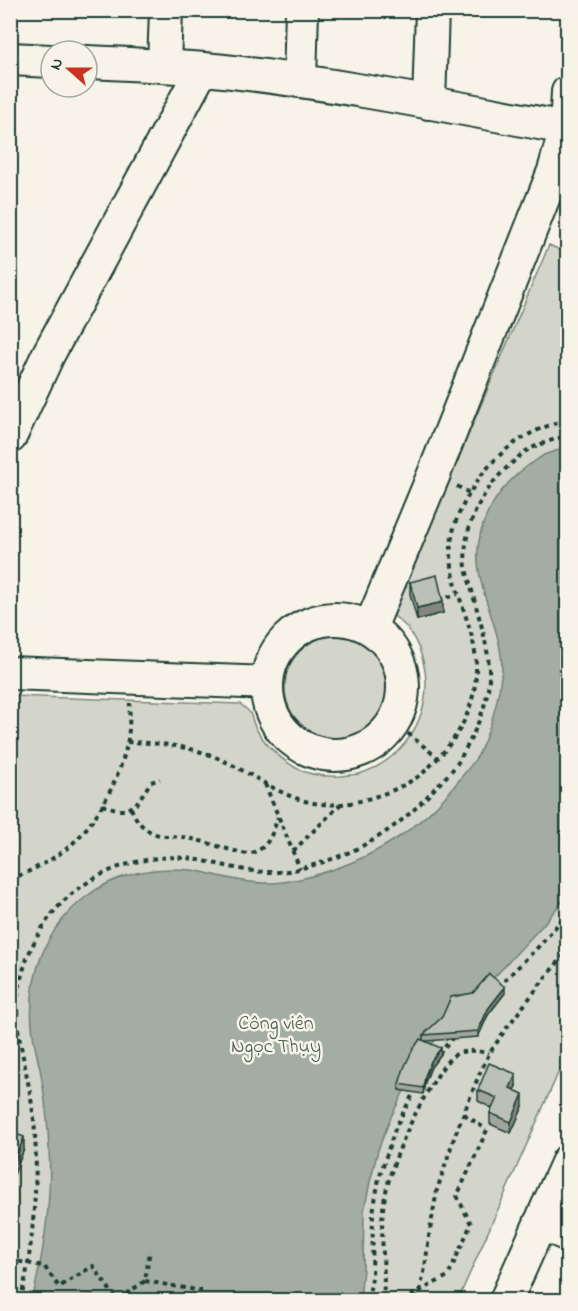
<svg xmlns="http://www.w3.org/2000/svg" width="578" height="1311" viewBox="0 0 578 1311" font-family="'Indie Flower',sans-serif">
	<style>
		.green { fill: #d3d5ca; stroke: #79897f; stroke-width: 1.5 }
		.water { fill: #a4ada3; stroke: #6f8077; stroke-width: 1.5 }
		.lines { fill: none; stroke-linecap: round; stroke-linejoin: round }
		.minor-casing { stroke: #1f3d34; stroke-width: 36 }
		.path { stroke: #1f3d34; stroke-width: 4; stroke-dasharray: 4.5 4.5; stroke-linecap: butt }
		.minor { stroke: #f7f3e8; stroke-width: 32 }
		.path-bridge { stroke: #1f3d34; stroke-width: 4; stroke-dasharray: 4.5 4.5; stroke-linecap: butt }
		.wall { fill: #a1a69d; stroke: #1f3d34; stroke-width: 1.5 }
		.shaded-wall { fill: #83877f; stroke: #1f3d34; stroke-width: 1.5 }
		.building { fill: #bbc1b6; stroke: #1f3d34; stroke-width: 1.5 }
		.labels { text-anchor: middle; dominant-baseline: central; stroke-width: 5; stroke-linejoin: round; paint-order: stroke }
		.park-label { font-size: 20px; fill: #435b52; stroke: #f7f3e8 }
	</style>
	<rect width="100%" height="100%" fill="#f7f3e8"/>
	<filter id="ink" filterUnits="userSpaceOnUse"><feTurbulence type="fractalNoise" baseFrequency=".0167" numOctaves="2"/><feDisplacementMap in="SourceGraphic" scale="12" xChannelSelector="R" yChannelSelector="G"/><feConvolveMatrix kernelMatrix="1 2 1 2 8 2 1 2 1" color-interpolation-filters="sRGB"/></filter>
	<g filter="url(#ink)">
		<!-- green -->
		<path class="green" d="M549 245 567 253V1053L458 1300H11V696L240 704C244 707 248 710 250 713 253 719 253 725 257 730 267 747 279 758 296 768 309 775 327 777 341 776 347 775 353 775 359 774 421 755 446 682 408 629 404 624 397 619 392 614Z
			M285 687a51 51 0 1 1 102 0a51 51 0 1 1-102 0Z"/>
		<!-- water -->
		<path class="water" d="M567 448V896L542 926 433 1043 411 1077 391 1117 378 1150 370 1182 364 1211 363 1269 360 1300H32C44 1252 52 1198 49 1148 48 1123 45 1098 41 1074 38 1058 33 1043 32 1026 28 975 45 928 87 896 112 877 142 869 173 869 182 870 190 869 198 871 220 876 242 883 264 883 282 884 302 879 319 874 377 857 427 824 463 775 468 769 474 762 478 755 489 733 496 709 500 685 500 679 502 673 502 667 501 633 484 604 479 571 472 529 495 489 529 465 534 462 539 458 544 455 551 452 560 450 567 448Z"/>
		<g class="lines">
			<defs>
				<path id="minor" d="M10 59 51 61
					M87 62C133 64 178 66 224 71 339 84 452 107 566 128
					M164 66 166 10
					M300 81 302 10
					M429 103 432 10
					M10 437 48 355 202 69
					M267 687a68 68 0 1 1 136 0a68 68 0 1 1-136 0Z
					M370 628 434 474 554 171 566 128 568 92
					M10 673 267 683
					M540 1223 568 1235
					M506 1300 568 1161"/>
			</defs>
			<!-- minor casing -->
			<use href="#minor" class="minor-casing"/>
			<!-- path -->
			<path class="path" d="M457 486 469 493
				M439 600 458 594
				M394 722 438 758
				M127 742C161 743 194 746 224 761 276 786 301 816 364 800 381 795 399 789 414 779 422 775 428 768 435 761 466 730 482 691 474 646 468 615 452 587 451 554 450 534 457 515 467 498 488 458 523 430 568 420
				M265 784 300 869
				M102 805 120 810H126L136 804 151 782 160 779
				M131 808C135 818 141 827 151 832 162 838 176 835 188 838 208 842 227 850 247 854 268 851 272 834 278 817
				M293 851 341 804
				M10 879C32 871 53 860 71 845 98 820 119 780 127 744 130 731 129 716 130 703
				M498 987 543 942 568 912
				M439 1054 453 1037
				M464 1114 484 1128
				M10 1260 44 1266 59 1287 93 1266 117 1300 145 1281 150 1250
				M145 1281 202 1291
				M418 1297 425 1300
				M20 1300C27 1278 29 1256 32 1233 35 1200 37 1166 35 1133 33 1097 23 1063 18 1028 12 982 33 929 67 898 100 868 150 852 194 859 221 864 247 873 274 872 289 872 303 868 317 864 367 849 402 825 436 787 443 780 451 772 457 764 470 742 484 715 488 689 493 656 480 623 472 591 470 583 467 575 466 567 461 527 483 488 512 463 517 459 521 454 526 451 536 445 557 438 568 436
				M368 1300 372 1278 373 1213 379 1178 395 1129 416 1088
				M383 1300C386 1270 380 1239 383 1209 388 1167 412 1116 434 1081 440 1072 445 1062 453 1056 464 1049 478 1050 489 1054
				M418 1300 425 1268 429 1236 437 1190 455 1135 479 1075 489 1054 505 1030 548 974 568 951"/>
			<!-- minor -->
			<use href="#minor" class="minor"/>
			<!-- path-bridge -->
			<path class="path-bridge" d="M403 1300 448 1276 471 1224 457 1196 487 1130 484 1128"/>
		</g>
		<!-- wall -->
		<path class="wall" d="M410 582 443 613 417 620 410 594Z
			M505 993 488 1015 478 1037 425 1041 441 1054 431 1067 425 1082 423 1094 399 1090V1084L423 1040V1035Z
			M516 1086 514 1090 523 1106 511 1133 490 1124V1113L492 1108 478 1101V1090Z
			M10 1132 24 1149 13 1177 10 1176Z"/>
		<!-- shaded-wall -->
		<path class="shaded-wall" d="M443 602V613L417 620V608Z
			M505 987V993L488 1015 478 1037V1031L488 1009Z
			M441 1048V1054L431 1067 425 1082 423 1094 425 1076 431 1061Z
			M516 1074V1086L510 1100V1088Z
			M523 1094V1106L511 1133V1122Z
			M24 1137V1149L13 1177V1165Z"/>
		<!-- building -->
		<path class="building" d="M437 575 443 602 417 608 410 582Z
			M489 974 505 987 488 1009 478 1031 423 1035 442 1017 451 997 473 993Z
			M420 1039 441 1048 431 1061 425 1076 423 1088 399 1084 404 1068 412 1051Z
			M489 1063 516 1074 510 1088 523 1094 511 1122 490 1113 497 1098 478 1090Z
			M10 1132 24 1137 13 1165 10 1164Z"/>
	</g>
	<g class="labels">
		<!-- park labels -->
		<g class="park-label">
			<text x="276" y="1024">Công viên<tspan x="276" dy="23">Ngọc Thụy</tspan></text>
		</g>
	</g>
	<!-- margin -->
	<rect width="578" height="1311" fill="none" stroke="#f7f3e8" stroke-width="36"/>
	<rect x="18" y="18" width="542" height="1275" fill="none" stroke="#1f3d34" stroke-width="2" filter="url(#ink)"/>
	<!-- north arrow -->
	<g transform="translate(69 69) rotate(291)"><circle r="28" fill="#f7f3e8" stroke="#a1aaa0" stroke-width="1.5"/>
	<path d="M0-4.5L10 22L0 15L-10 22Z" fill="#c8321e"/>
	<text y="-9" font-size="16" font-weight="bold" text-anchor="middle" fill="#1f3d34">N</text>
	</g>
</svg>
